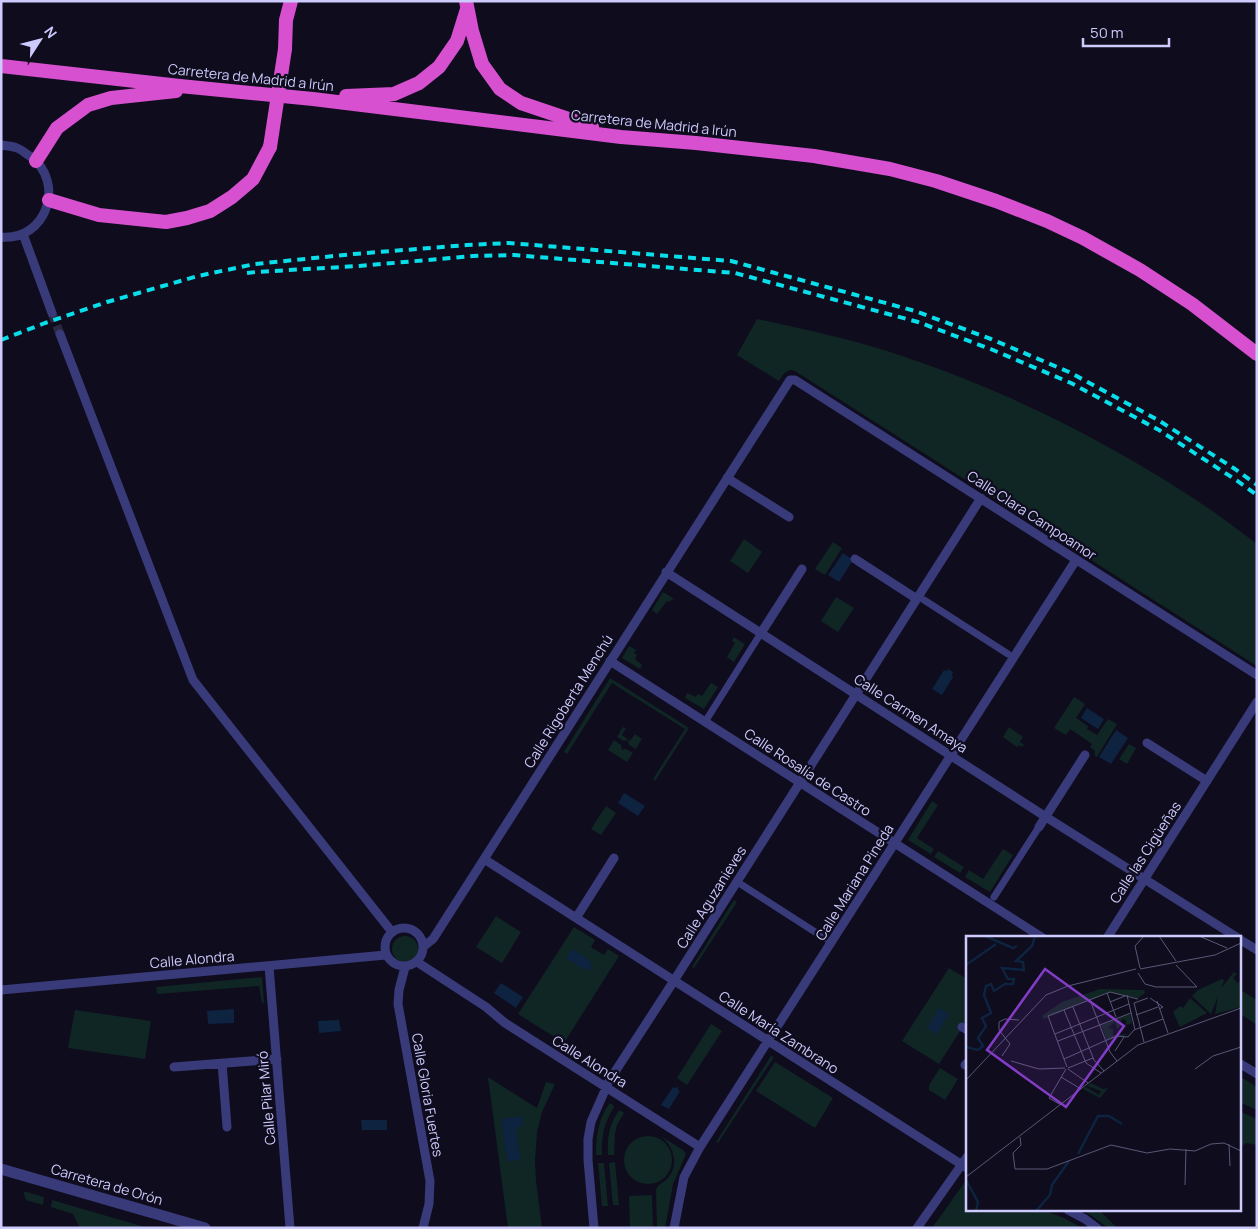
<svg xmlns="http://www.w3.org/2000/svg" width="1258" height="1229" viewBox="0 0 1258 1229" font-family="Manrope,sans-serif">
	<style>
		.green { fill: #102624 }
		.water { fill: #0d2340 }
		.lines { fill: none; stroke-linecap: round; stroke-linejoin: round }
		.minor-tunnel { stroke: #2b283f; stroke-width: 9; stroke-dasharray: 9 4.5; stroke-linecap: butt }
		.pedestrian { stroke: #393a7a; stroke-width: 7 }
		.minor { stroke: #393a7a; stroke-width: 9 }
		.tertiary { stroke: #393a7a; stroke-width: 11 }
		.trunk { stroke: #d650cf; stroke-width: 14 }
		.rail { stroke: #09dfea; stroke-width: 4; stroke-dasharray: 8 6; stroke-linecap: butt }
		.trunk-bridge { stroke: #d650cf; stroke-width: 14 }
		.labels { text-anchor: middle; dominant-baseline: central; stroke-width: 4.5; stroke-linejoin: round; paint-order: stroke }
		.street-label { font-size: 14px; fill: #cdcafd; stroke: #0e0c1d }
		.inset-river { fill: none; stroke: #0d2340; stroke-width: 2.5 }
		.inset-road { fill: none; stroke: #5a5877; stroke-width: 1 }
		.view { fill: #833cc5; fill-opacity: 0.15; stroke: #833cc5; stroke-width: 2.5 }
		.inset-edge { fill: none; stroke: #cdcafd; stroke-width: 2.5 }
	</style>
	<rect width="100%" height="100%" fill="#0e0c1d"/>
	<!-- green -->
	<path class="green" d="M757 319C794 327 831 335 867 345 988 381 1107 439 1211 510 1227 521 1242 533 1257 544V666L795 371C786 368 783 375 779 381L737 355Z
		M744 539 762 552 748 573 730 561Z
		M833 542 842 548 825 575 815 569Z
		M663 592 676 600 672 599 670 602 667 601 657 614 652 610Z
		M836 597 854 608 838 632 821 621Z
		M730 635 745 644 734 662 727 657 735 643 732 641 734 637Z
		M629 646 636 650 634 653 637 655 635 659 642 665 640 669 622 658Z
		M610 678 689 728 655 781 653 779 685 729 612 683 567 754 564 752Z
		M711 683 718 687 704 709 685 698 687 693 696 697 698 694 702 696Z
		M1074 697 1085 704 1076 718 1088 726 1087 729 1097 735 1108 719 1117 724 1097 757 1095 756V751L1090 747 1092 744 1070 729 1066 735 1054 728Z
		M623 727 626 728 622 735 630 741 635 734 642 739 636 749 629 745 628 740 624 741 617 737Z
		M1009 727 1023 737 1020 742 1024 745 1022 747 1019 745 1017 747 1003 737Z
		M614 740 621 745 622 750 626 749 633 753 627 762 608 750Z
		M1129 744 1136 748 1127 764 1119 759Z
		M932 801 938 805 917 838 934 849 931 854 908 840Z
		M606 806 616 813 601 835 591 829Z
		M1003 849 1013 855 990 892 965 877 969 870 983 879Z
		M938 851 964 867 960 873 934 857Z
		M734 900 737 902 694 968 692 967Z
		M496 916 521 932 502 963 476 947Z
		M574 927 595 940 591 947 604 955 608 949 619 956 564 1043 518 1014Z
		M392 949a13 13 0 1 1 26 0a13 13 0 1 1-26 0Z
		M949 968 967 979V1020L939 1064 902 1041Z
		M261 977 262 978 264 1003H262L259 986 157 994 156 987Z
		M1239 989 1257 1000V1025L1239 1013Z
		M75 1010 151 1021 145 1059 68 1048Z
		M711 1024 722 1031 687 1085 677 1078Z
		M771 1056 774 1057 718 1143 716 1142Z
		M775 1062 833 1098 815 1128 756 1091Z
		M940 1068 958 1079 945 1100 929 1090V1085Z
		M1239 1076 1257 1087V1110L1239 1102Z
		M488 1077 537 1108 546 1082 555 1084 542 1112 537 1132 535 1161 536 1181 542 1228H508Z
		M610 1103 613 1105 614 1107C603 1126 602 1134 602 1155H596C596 1137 598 1118 610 1103Z
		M620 1110 624 1113 617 1125 615 1133 614 1155H608C607 1139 609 1122 620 1110Z
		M1239 1111 1257 1119V1145L1246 1143 1239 1148Z
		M661 1136 683 1150 686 1154 673 1184 665 1228H657L656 1190C658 1184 663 1183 667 1179 680 1165 674 1147 661 1136Z
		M624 1160a24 24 0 1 1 48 0a24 24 0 1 1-48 0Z
		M615 1162 619 1205H613L609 1163Z
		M598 1163H604L608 1206H602Z
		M967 1179V1210H1043L1064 1218 1082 1228H932Z
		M23 1191 44 1197 43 1205 26 1200Z
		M652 1195 653 1228H630L629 1196Z
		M52 1200 148 1228H80L73 1214 51 1207Z
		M1084 1210H1099L1117 1228H1108Z"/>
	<!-- water -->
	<path class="water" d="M843 553 853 560 839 582 828 575Z
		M948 669 953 672 952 675 953 677 942 695 932 689 944 670 946 671Z
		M1087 708 1104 719 1098 729 1081 718Z
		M1116 730 1128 738 1111 764 1099 757Z
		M624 793 645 806 638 816 618 803Z
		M572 949 591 961 590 962 592 965 591 969 589 970 586 969 585 970 566 958Z
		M501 983 523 997 516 1008 494 993Z
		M939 1008 949 1014 937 1034 927 1028Z
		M234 1009V1023L208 1024 207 1011Z
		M339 1020 341 1031 319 1033 318 1021Z
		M673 1087 674 1088 678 1087V1090L680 1091 669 1109 661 1105Z
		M521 1116 523 1126 516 1128 520 1160 507 1161 501 1119Z
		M361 1120H387V1130H362Z"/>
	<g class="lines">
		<!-- minor-tunnel -->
		<path class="minor-tunnel" d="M52 313 60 334"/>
		<!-- pedestrian -->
		<path class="pedestrian" d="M924 600 1008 654
			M705 722 761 633
			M742 885 826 939
			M994 897 1039 827"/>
		<!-- minor -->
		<path class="minor" d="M1 145C6 146 12 146 17 148 21 149 26 154 30 156 66 182 47 241 1 237
			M23 234 52 313
			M60 334 193 680 392 932
			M727 478 789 517
			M855 559 917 599
			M666 572 1046 817 1238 938
			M761 633 802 569
			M610 661 1043 938
			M1147 743 1207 781
			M1039 827 1085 755
			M484 859 967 1168
			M576 918 614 858
			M385 947a19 19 0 1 1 38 0a19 19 0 1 1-38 0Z
			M1107 938 1257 702
			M1239 939 1257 950
			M423 947 433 939 790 380H795L1257 675
			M417 962 486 1007 505 1023 700 1147
			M269 966 290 1228
			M405 967 399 990 398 1004 430 1181 429 1204 423 1228
			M1 990 386 955
			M962 1027 967 1030
			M222 1063 227 1127
			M1239 1063 1257 1074
			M965 1065 967 1063
			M174 1067 277 1059
			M1068 1210 1085 1219 1097 1228
			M594 1228 588 1160V1139L591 1122 609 1081 668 990 981 498
			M674 1228 684 1177 700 1147 1076 560
			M917 1228 967 1157"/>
		<!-- tertiary -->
		<path class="tertiary" d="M1 1169 205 1228"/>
		<!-- trunk -->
		<path class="trunk" d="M466 1 472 31 482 64 500 89 521 103 592 127
			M285 49 286 20 291 1
			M1 66 180 86 313 99 621 137 696 143 814 156 890 169 936 181 996 201 1047 221 1083 238 1140 270 1192 304 1257 354
			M346 96 394 94 419 83 439 67 457 41 467 9
			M36 161 57 128 88 105 111 98 176 91
			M49 200 99 215 166 222 187 218 210 211 232 197 253 179 270 147"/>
		<!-- rail -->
		<path class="rail" d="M247 273 256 272 359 266 473 256 514 255 735 273 918 322 993 350 1071 383 1159 430 1236 480 1257 495
			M1 340 45 323 107 302 198 276 255 264 354 254 467 245 509 243 731 261 915 311 991 339 1069 372 1158 420 1235 469 1257 485"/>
		<!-- trunk-bridge -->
		<path class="trunk-bridge" d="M270 147 285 49"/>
	</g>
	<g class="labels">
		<!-- street labels -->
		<g class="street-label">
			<text transform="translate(251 77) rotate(6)">Carretera de Madrid a Irún</text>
			<text transform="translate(654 123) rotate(6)">Carretera de Madrid a Irún</text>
			<text transform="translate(1032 515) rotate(33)">Calle Clara Campoamor</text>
			<text transform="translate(568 701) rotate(-58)">Calle Rigoberta Menchú</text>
			<text transform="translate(911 713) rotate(33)">Calle Carmen Amaya</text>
			<text transform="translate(808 772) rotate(33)">Calle Rosalía de Castro</text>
			<text transform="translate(1145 852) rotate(-57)">Calle las Cigüeñas</text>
			<text transform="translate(854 882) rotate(-58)">Calle Mariana Pineda</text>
			<text transform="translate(711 897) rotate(-58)">Calle Aguzanieves</text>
			<text transform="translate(192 959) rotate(-5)">Calle Alondra</text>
			<text transform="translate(779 1032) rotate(33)">Calle María Zambrano</text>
			<text transform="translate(590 1061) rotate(32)">Calle Alondra</text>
			<text transform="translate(428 1095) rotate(80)">Calle Gloria Fuertes</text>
			<text transform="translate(266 1098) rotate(-95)">Calle Pilar Miró</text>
			<text transform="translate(107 1184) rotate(16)">Carretera de Orón</text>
		</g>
	</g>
	<!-- overview -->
	<g transform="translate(966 936)">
		<rect width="275" height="275" fill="#0e0c1d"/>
		<path d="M268 36 271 38 267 42 272 47 275 44V71L249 78 253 55ZM256 43 258 45 245 78 226 60 232 54ZM134 53 178 54 179 57 172 62 143 56 78 83 76 80 96 66ZM224 62 241 77 214 91 207 76 214 70 217 72ZM164 78 166 87 160 89V84L156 83 153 92 151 93 149 86 142 92 147 93V100L165 97 141 105 135 89ZM125 147 137 153 142 152 134 162 117 153 120 151 133 159 135 155 121 150Z" fill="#102624"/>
		<path class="inset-river" d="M19 0 47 12 51 10M0 29 30 8M0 111 12 114 17 110 12 102 20 90 16 82 25 77 18 59 20 50 25 48 28 55 39 48H47L48 43H42L36 32 58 34 57 26 50 25 66 10 69 0M112 218 132 180H143L156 188M0 244 12 266 10 275M70 275 84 259 86 249 103 225"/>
		<path class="inset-road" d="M193 0 210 25M233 0 261 12M210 29 231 51M174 32 169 10 178 0M174 33 249 19 275 7M172 37 179 48 190 51H231M141 57 150 81M161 59 169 94M184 62 197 71 193 73M124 64 144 116 151 125M191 65 202 97M144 66 159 60M107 71 128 124 138 135M98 74 120 127 135 137M170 79 192 71M89 98 163 68M92 105 165 77M178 106 168 67 182 62M149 115 158 101M36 120 44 108 33 94V86L39 83 53 84M98 123 150 100 162 101 168 94 197 83M45 125 73 133 99 132M101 131 82 80 144 56 172 63M102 132 127 122M102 133 122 147M229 133 247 120 275 111M95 141 115 153M0 144 80 59 102 50 170 33M95 169 83 162 100 133M54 201 55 209 47 217 49 233H81L145 209 181 217 204 213 229 215 245 208 258 207 275 215M263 208 264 230M0 241 172 109 275 72M219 249 220 213"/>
		<path class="view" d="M79 33 158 90 100 171 21 114Z"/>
		<rect width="275" height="275" class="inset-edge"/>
	</g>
	<!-- border -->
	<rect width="1258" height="1229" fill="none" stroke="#cdcafd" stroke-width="5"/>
	<!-- north arrow -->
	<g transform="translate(40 40) rotate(54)" stroke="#0e0c1d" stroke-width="4" paint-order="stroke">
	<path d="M0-4L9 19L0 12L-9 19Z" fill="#cdcafd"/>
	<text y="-8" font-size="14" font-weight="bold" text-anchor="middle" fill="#cdcafd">N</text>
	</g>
	<!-- scale -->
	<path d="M1083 38v8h86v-8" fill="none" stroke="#cdcafd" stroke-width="2.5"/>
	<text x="1090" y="38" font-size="15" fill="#cdcafd" stroke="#0e0c1d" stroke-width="4" paint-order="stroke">50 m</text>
</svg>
